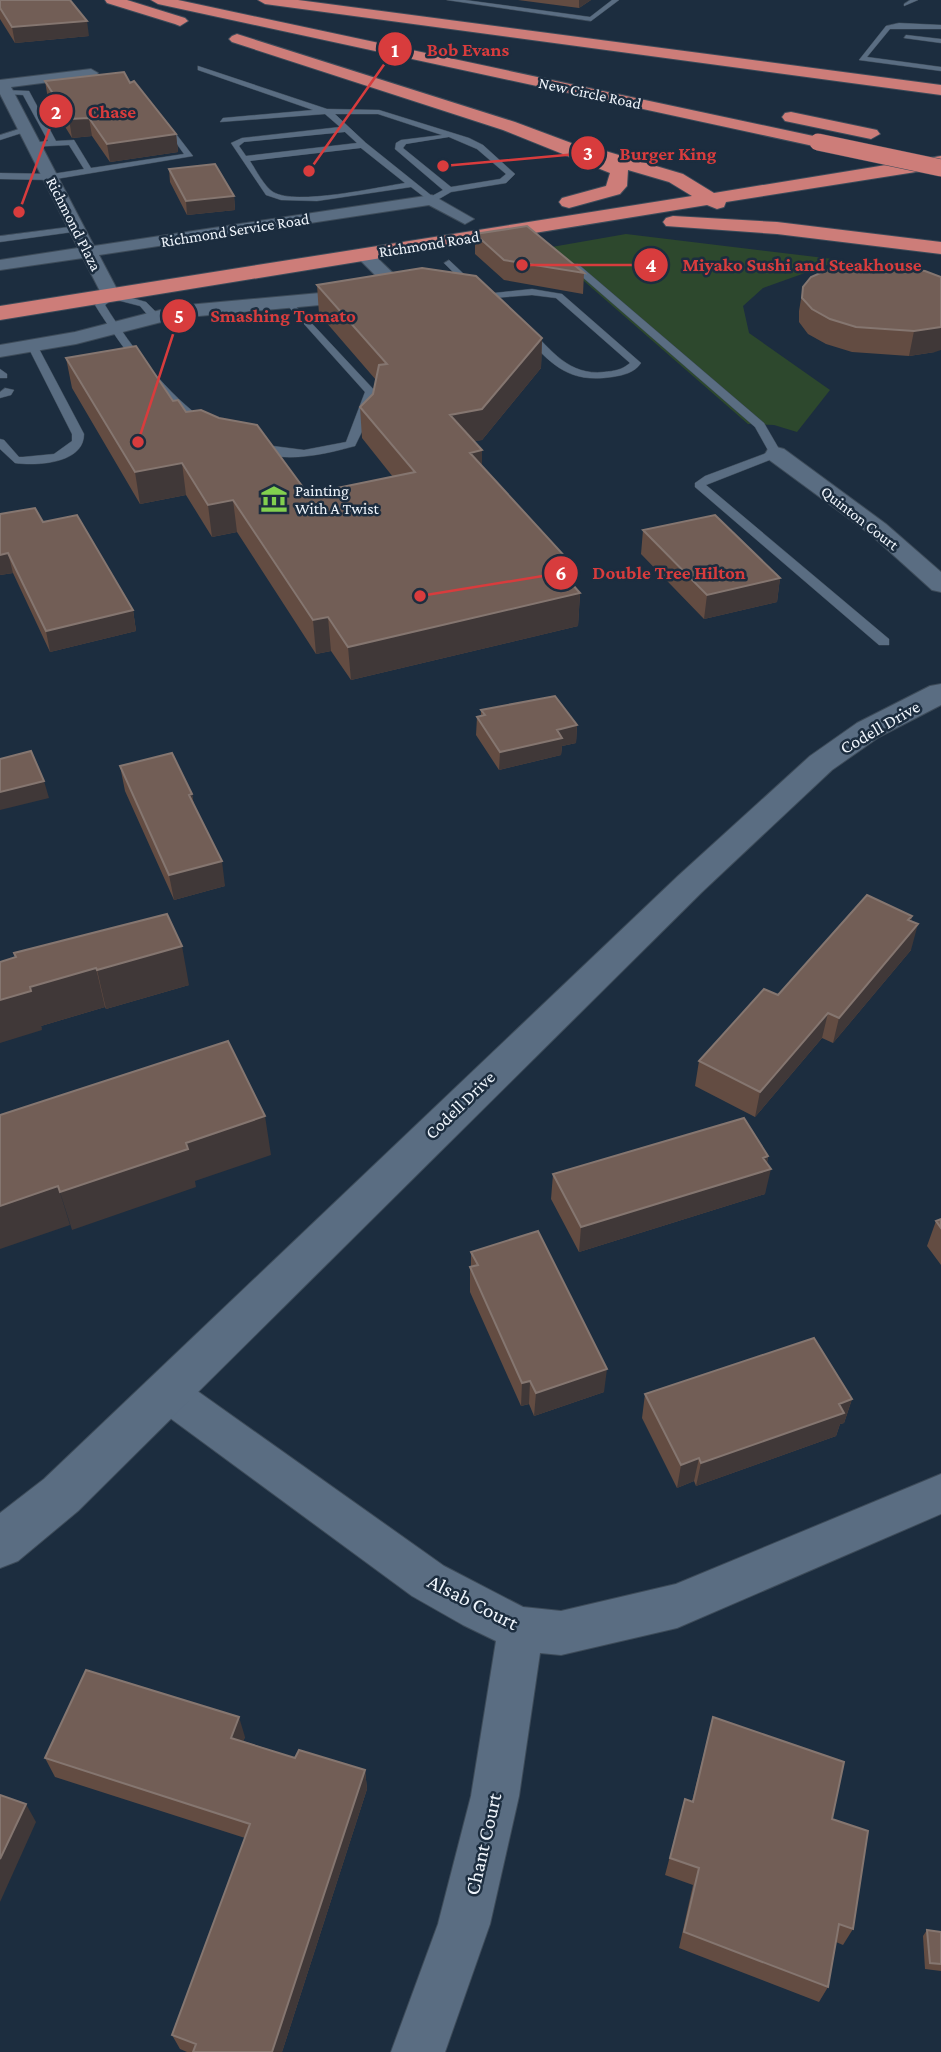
<svg xmlns="http://www.w3.org/2000/svg" width="941" height="2052" viewBox="0 0 941 2052" font-family="'Crimson Pro',serif">
	<style>
		.green { fill: #2d482d }
		.lines { fill: none; stroke-linecap: round; stroke-linejoin: round }
		.lane-casing { stroke: #3d4b59; stroke-width: 1 }
		.street-casing { stroke: #3d4b59; stroke-width: 2 }
		.secondary-casing { stroke: #3d4b59; stroke-width: 2 }
		.highway-casing { stroke: #3d4b59; stroke-width: 2 }
		.lane { fill: #5a6d82; fill-rule: evenodd }
		.street { fill: #5a6d82; fill-rule: evenodd }
		.secondary { fill: #5a6d82; fill-rule: evenodd }
		.highway { fill: #cd7d79; fill-rule: evenodd }
		.highway-bridge-casing { stroke: #3d4b59; stroke-width: 18; stroke-linecap: butt }
		.highway-bridge { stroke: #cd7d79; stroke-width: 17 }
		.wall { fill: #634c42 }
		.shaded-wall { fill: #403838 }
		.building { fill: #725e56; stroke: #857670; stroke-width: 2 }
		.labels { text-anchor: middle; dominant-baseline: central; stroke-width: 5; stroke-linejoin: round; paint-order: stroke }
		.far-street-label { font-size: 16px; fill: #eff5fc; stroke: #1c2d3f }
		.far-poi-label { font-size: 16px; fill: #eff5fc; stroke: #1c2d3f; text-anchor: start }
		.street-label { font-size: 18px; fill: #eff5fc; stroke: #1c2d3f }
		.near-street-label { font-size: 21px; fill: #eff5fc; stroke: #1c2d3f }
		.leader { fill: none; stroke: #d83c3d; stroke-width: 2.5 }
		.callout-dot { fill: #d83c3d; stroke: #1c2d3f; stroke-width: 2.5 }
		.mark-label { font-size: 21px; text-anchor: middle; font-weight: bold; fill: #fff }
		.callout-label { font-size: 19px; text-anchor: middle; font-weight: bold; fill: #d83c3d; stroke: #1c2d3f; stroke-width: 5; stroke-linejoin: round; paint-order: stroke }
	</style>
	<rect width="100%" height="100%" fill="#1c2d3f"/>
	<!-- green -->
	<path class="green" d="M626 234 841 260 763 288 743 306 749 333 830 390 797 432 774 425 748 424 546 248Z"/>
	<g class="lines">
		<defs>
			<path id="lane" d="M447 0H465L590 17 612 0H619L591 21Z
				M910 0H918L904 6V4Z
				M899 23 941 25V29H890L867 57 941 67V71L859 60 886 26Z
				M906 35 941 39V43L904 38Z
				M198 66 327 109 379 110 469 138 483 145 515 174 506 183 451 192 432 203 411 187 317 201 281 200 266 195 231 143 242 138 340 127 325 114 220 122 223 118 313 110 198 70ZM335 114H378L442 135 401 140 396 143 395 149 443 190 432 196 366 143ZM345 132 357 143 246 156 239 146 244 142ZM449 137 477 149 506 174 500 179 451 187 403 148 406 144ZM361 148 405 183C378 187 296 206 273 192 264 186 256 170 250 161Z
				M3 90 29 91 56 141 74 140 91 168 184 154 159 119 163 117 193 156 50 180 0 179V173L52 174 84 169 69 145 30 147V143L48 141 23 95 6 94Z
				M25 127 28 131 0 140V135Z
				M77 226 80 227V231L0 242V236Z
				M449 260 485 294 532 289 562 294 641 363C634 373 624 375 612 377 566 384 550 362 521 332V328H529C551 350 569 376 604 372 614 371 622 370 630 363L556 298 532 295 480 299 444 263Z
				M572 264H578L764 423 782 454 780 456 706 485 889 639V645H879L695 487V483L705 476 769 452 755 427 572 268Z
				M111 292 146 302 159 315V319H151L140 306 113 299 105 305C133 350 166 393 209 424V428C180 432 110 330 95 305Z
				M290 300 376 392 371 413 355 446C326 454 277 466 251 447L257 444 304 450 346 442 365 392 287 305 285 303Z
				M32 342 37 345 84 434C84 464 36 466 15 463L0 449V439L4 440 19 457H23L54 454 72 441V434L27 345Z
				M0 369 7 374V378H0Z
				M5 388 14 390 11 395 0 398V392Z"/>
			<path id="street" d="M91 69 98 73 96 76 11 87 94 246 432 195 474 219 465 224 429 205 99 255 120 295 111 301 102 295 83 258 0 270V260L78 248 0 94V80Z
				M363 249 369 250 395 275 393 283 383 293 342 303 177 318 76 344 0 357V345L75 332 176 306 342 291 370 285 377 277 354 254Z
				M776 447 784 449 886 524 941 572V592L932 590 870 534 768 459 765 454 768 449Z
				M165 1373 179 1378 444 1566 523 1607 561 1611 676 1584 941 1474V1514L677 1628 561 1655 540 1653 519 1796 490 1924 445 2052H391L438 1924 471 1796 496 1641 463 1625 412 1596 151 1404 145 1391 151 1378Z"/>
			<path id="secondary" d="M941 684V705L879 737 832 770 702 892 78 1511 18 1561 0 1568V1513L44 1479 678 876 810 756 857 723 930 686Z"/>
			<path id="highway" d="M105 0H127L185 18 188 21 180 26 175 24 107 3Z
				M151 0H178L818 137 827 142 818 147 158 4Z
				M258 0H298L941 85V95L265 4Z
				M237 34 515 122 590 150H602L683 174 714 193 941 156V168L726 202 724 207 717 209 707 205 0 320V306L692 196 669 182 628 170 627 186 620 194 569 208 562 206 559 202 562 198 606 186 610 173 503 130 232 42 229 39 232 36Z
				M791 112 877 130 880 134 871 139 785 121 782 117 785 113Z
				M673 216 777 222 941 242V254L777 234 666 226 663 222 666 218Z"/>
		</defs>
		<!-- lane casing -->
		<use href="#lane" class="lane-casing"/>
		<!-- street casing -->
		<use href="#street" class="street-casing"/>
		<!-- secondary casing -->
		<use href="#secondary" class="secondary-casing"/>
		<!-- highway casing -->
		<use href="#highway" class="highway-casing"/>
		<!-- lane -->
		<use href="#lane" class="lane"/>
		<!-- street -->
		<use href="#street" class="street"/>
		<!-- secondary -->
		<use href="#secondary" class="secondary"/>
		<!-- highway -->
		<use href="#highway" class="highway"/>
		<defs>
			<path id="highway-bridge" d="M818 142 941 168"/>
		</defs>
		<!-- highway-bridge casing -->
		<use href="#highway-bridge" class="highway-bridge-casing"/>
		<!-- highway-bridge -->
		<use href="#highway-bridge" class="highway-bridge"/>
	</g>
	<!-- wall -->
	<path class="wall" d="M0 0 89 36 15 43 0 19Z
		M518 0H591L579 8Z
		M45 81 130 83 176 134 178 152 110 162 92 136 72 138 48 99Z
		M169 169 234 196 235 210 187 215 170 182Z
		M475 234 584 273 583 294 504 280 475 254Z
		M925 271 935 352 909 356 852 352 826 344 808 334 799 322V311L803 287Z
		M317 285 542 338 541 368 482 440 474 441 482 466 569 581 580 593 578 626 351 680 331 651 316 654 237 532 212 537 186 495 140 504 72 388 66 358 173 401 186 412 308 494 393 477 362 438 360 407 373 394 376 380 319 314Z
		M0 514 43 522 133 610 136 631 50 652 13 573 0 575Z
		M643 530 780 578 777 602 704 619 641 554Z
		M481 710 577 725 576 743 562 746 561 755 499 770 476 735 477 717 481 716Z
		M120 766 192 794 194 806 225 886 174 900 125 791Z
		M912 916 911 921V950L833 1043 822 1038 755 1117 695 1086 699 1061 778 995Z
		M14 953 189 985 106 1009 105 1007 41 1026 42 1030Z
		M768 1156 767 1163 765 1194 579 1252 551 1199 553 1174Z
		M941 1219V1265L927 1246 936 1221Z
		M471 1252 604 1392 534 1416 529 1404 521 1406 470 1292V1267H471Z
		M645 1394 852 1399 844 1423 840 1424 836 1436 696 1486 694 1481 677 1488 642 1418Z
		M713 1717 832 1819 853 1929 843 1945 836 1942 828 1987 819 2002 679 1948 693 1885 665 1875 685 1799 692 1801Z
		M245 1737 243 1741 295 1758 365 1770 367 1789 282 2052H187L180 2049 172 2035 245 1838 55 1777 45 1758Z
		M927 1930 941 1932V1971L925 1969 923 1936Z"/>
	<!-- shaded-wall -->
	<path class="shaded-wall" d="M579 0H591L579 8Z
		M87 21 89 36 15 43 12 27Z
		M89 118 92 136 72 138 69 119Z
		M176 134 178 152 110 162 107 144Z
		M234 196 235 210 187 215 186 201Z
		M941 327V350L935 352 909 356 914 331Z
		M542 338 541 368 482 440 451 446 450 415Z
		M482 450V482L470 453Z
		M182 463 186 495 140 504 135 472Z
		M233 500 237 532 212 537 208 505Z
		M8 553 13 573 0 575V555Z
		M570 562 569 595 555 565Z
		M780 578 777 602 704 619 707 595Z
		M580 593 578 626 351 680 348 647Z
		M133 610 136 631 50 652 46 631Z
		M328 617 331 651 316 654 313 620Z
		M577 725 576 743 562 746 561 755 499 770 500 752 557 730Z
		M44 781 49 798 0 810V792Z
		M192 794 196 819 189 795Z
		M222 861 225 886 174 900 169 875Z
		M912 916 906 938 918 924 911 950 833 1043 839 1018Z
		M182 946 189 985 106 1009 97 970Z
		M96 968 105 1007 41 1026 42 1030 0 1043V1000L30 987Z
		M828 1013 822 1038 755 1117 760 1092Z
		M265 1116 271 1155 195 1181 196 1187 72 1230 60 1192 186 1143Z
		M768 1156 765 1170 771 1169 765 1194 579 1252 581 1227Z
		M58 1186 70 1225 0 1249V1206Z
		M607 1369 604 1392 534 1416 536 1393Z
		M530 1381 529 1404 521 1406 522 1383Z
		M852 1399 844 1423 840 1424 836 1436 696 1486 701 1463Z
		M699 1458 694 1481 677 1488 681 1465Z
		M239 1717 245 1737 237 1757 231 1738Z
		M365 1770 367 1789 282 2052H272Z
		M26 1804 36 1822 0 1902V1859Z"/>
	<!-- building -->
	<path class="building" d="M0 0H70L87 21 12 27 0 8Z
		M124 72 130 83 134 81 176 134 107 144 89 118 69 119 45 81Z
		M215 164 234 196 186 201 169 169Z
		M527 226 584 273 504 260 475 234Z
		M874 264 925 271 941 277V327L914 331 856 327 830 319 812 309 802 298 803 287 811 277 827 270 848 266Z
		M422 268 476 276 542 338 482 409 450 415 482 450 470 453 570 562 555 565 580 593 348 647 328 617 313 620 233 500 208 505 182 463 135 472 66 358 136 346 173 401 178 400 186 412 201 410 219 418 257 425 308 494 415 472 360 407 373 394 379 365 387 364 317 285Z
		M35 508 43 522 77 515 133 610 46 631 8 553 0 555V514Z
		M715 515 780 578 707 595 643 530Z
		M555 696 577 725 557 730 562 738 500 752 477 717 485 715 481 710Z
		M31 751 44 781 0 792V759Z
		M172 753 192 794 189 795 222 861 169 875 120 766Z
		M867 895 912 916 908 920 918 924 839 1018 828 1013 760 1092 699 1061 764 989 778 995Z
		M167 914 182 946 97 970 96 968 30 987 31 991 0 1000V962L16 957 14 953Z
		M228 1041 265 1116 186 1143 188 1149 60 1192 58 1186 0 1206V1115Z
		M744 1118 768 1156 763 1158 771 1169 581 1227 553 1174Z
		M941 1219V1228L936 1221Z
		M538 1231 607 1369 536 1393 530 1381 522 1383 470 1267 478 1265 471 1252Z
		M814 1338 852 1399 839 1404 844 1413 701 1463 699 1458 681 1465 645 1394Z
		M86 1670 239 1717 231 1738 295 1758 299 1750 365 1770 272 2052H193L196 2044 172 2035 250 1824 45 1758Z
		M713 1717 844 1762 832 1819 868 1831 853 1929 839 1924 828 1987 684 1932 699 1868 670 1858 685 1799 693 1802Z
		M0 1795 26 1804 0 1859Z
		M927 1930 941 1932V1964L930 1963Z"/>
	<!-- icons -->
	<defs>
		<symbol id="museum-bare" viewBox="-9 -9 18 18"><path d="M0-6L6-3V-2H-6V-3ZM-5-1h2V3h-2ZM-1-1h2V3h-2ZM3-1h2V3H3ZM-6 4H6V6H-6Z" fill="#82d04f" stroke="#1c2d3f" stroke-width="2.5" paint-order="stroke"/></symbol>
	</defs>
	<g fill-rule="evenodd">
		<use href="#museum-bare" x="255" y="480" width="38" height="38"/>
	</g>
	<g class="labels">
		<!-- far-street labels -->
		<g class="far-street-label">
			<text transform="translate(590 93) rotate(12)">New Circle Road</text>
			<text transform="translate(74 224) rotate(63)">Richmond Plaza</text>
			<text transform="translate(235 230) rotate(-9)">Richmond Service Road</text>
			<text transform="translate(429 244) rotate(-9)">Richmond Road</text>
			<text transform="translate(860 518) rotate(38)">Quinton Court</text>
		</g>
		<!-- far-poi labels -->
		<g class="far-poi-label">
			<text x="295" y="490">Painting<tspan x="295" dy="18">With A Twist</tspan></text>
		</g>
		<!-- street labels -->
		<g class="street-label">
			<text transform="translate(880 727) rotate(-30)">Codell Drive</text>
			<text transform="translate(460 1105) rotate(-44)">Codell Drive</text>
		</g>
		<!-- near-street labels -->
		<g class="near-street-label">
			<text transform="translate(473 1602) rotate(27)">Alsab Court</text>
			<text transform="translate(483 1844) rotate(-77)">Chant Court</text>
		</g>
	</g>
	<!-- callouts -->
	<path class="leader" d="M309 171L395 49M19 212L56 111M443 166L588 153M522 265L651 265M138 442L179 316M420 596L561 573"/>
	<g class="callout-dot">
		<circle cx="309" cy="171" r="7"/>
		<circle cx="19" cy="212" r="7"/>
		<circle cx="443" cy="166" r="7"/>
		<circle cx="522" cy="265" r="7"/>
		<circle cx="138" cy="442" r="7"/>
		<circle cx="420" cy="596" r="7"/>
		<circle cx="395" cy="49" r="18"/>
		<circle cx="56" cy="111" r="18"/>
		<circle cx="588" cy="153" r="18"/>
		<circle cx="651" cy="265" r="18"/>
		<circle cx="179" cy="316" r="18"/>
		<circle cx="561" cy="573" r="18"/>
	</g>
	<g class="mark-label">
		<text x="395" y="57">1</text>
		<text x="56" y="119">2</text>
		<text x="588" y="160">3</text>
		<text x="651" y="272">4</text>
		<text x="179" y="323">5</text>
		<text x="561" y="580">6</text>
	</g>
	<g class="callout-label">
		<text x="468" y="56">Bob Evans</text>
		<text x="112" y="118">Chase</text>
		<text x="668" y="160">Burger King</text>
		<text x="802" y="271">Miyako Sushi and Steakhouse</text>
		<text x="283" y="322">Smashing Tomato</text>
		<text x="669" y="579">Double Tree Hilton</text>
	</g>
</svg>
